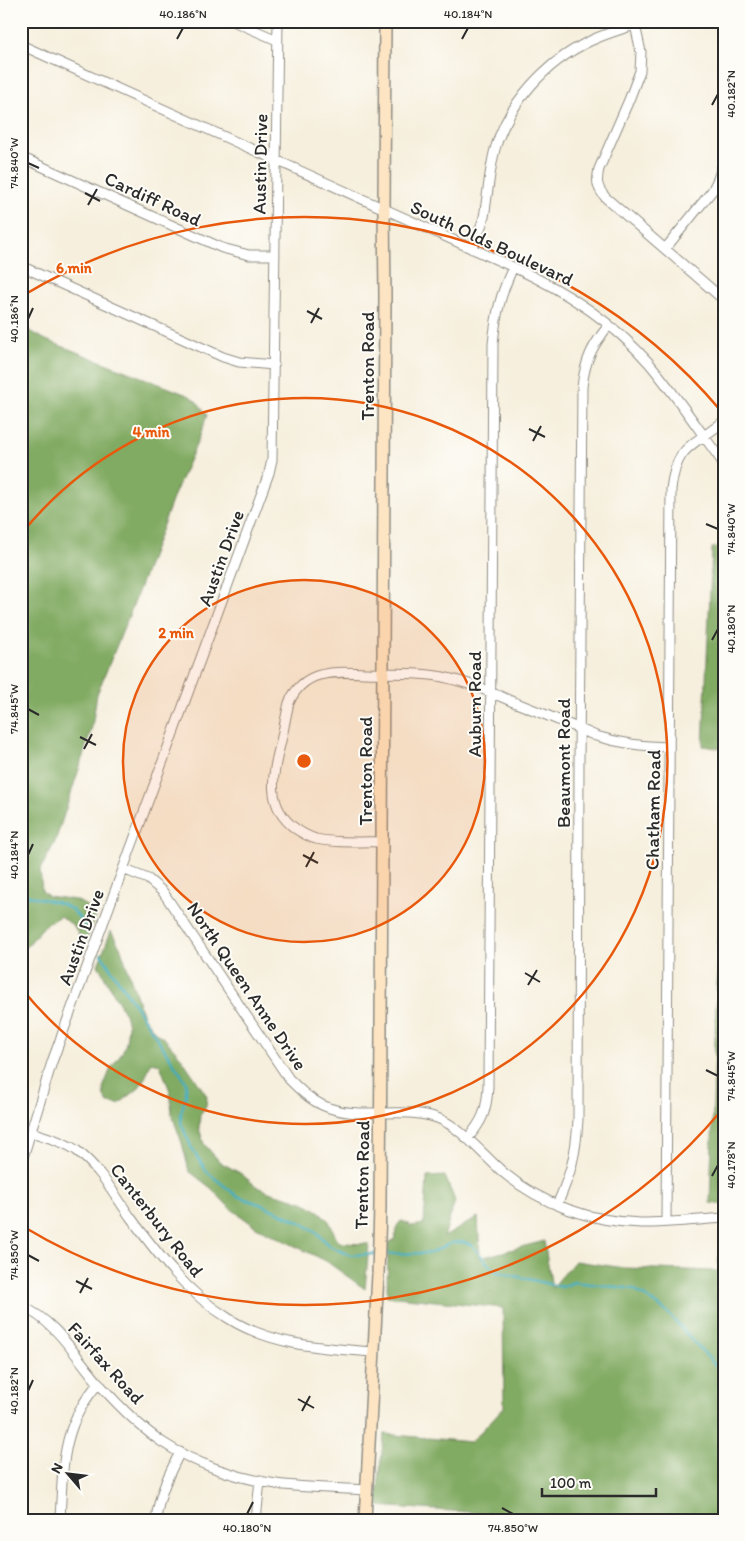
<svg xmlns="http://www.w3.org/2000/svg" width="745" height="1541" viewBox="0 0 745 1541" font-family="Itim,sans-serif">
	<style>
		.forest { fill: #81aa62; stroke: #566a46 }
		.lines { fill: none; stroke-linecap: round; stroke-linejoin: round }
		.stream { stroke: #3eacbc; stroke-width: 2.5 }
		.street-casing { stroke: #908d84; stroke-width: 11 }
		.secondary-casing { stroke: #908d84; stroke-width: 14 }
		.street { stroke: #fff; stroke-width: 9 }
		.secondary { stroke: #fde5c4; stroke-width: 11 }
		.ticks { fill: none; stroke: #2b2b2b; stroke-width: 2 }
		.ring { fill: none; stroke: #e8590c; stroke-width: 2.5 }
		.labels { text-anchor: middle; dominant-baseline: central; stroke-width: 4; stroke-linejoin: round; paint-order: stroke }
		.street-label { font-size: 19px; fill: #2b2b2b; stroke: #fdfcf7 }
		.centre { fill: #e8590c; stroke: #fdfcf7; stroke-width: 2.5 }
		.ring-label { font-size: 15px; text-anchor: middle; font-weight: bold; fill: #e8590c; stroke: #fdfcf7; stroke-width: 4; stroke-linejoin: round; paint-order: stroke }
		.neatline { fill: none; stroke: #2b2b2b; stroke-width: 2 }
		.ticks-label { font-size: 12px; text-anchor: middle; fill: #2b2b2b }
	</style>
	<rect width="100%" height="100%" fill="#fdfcf7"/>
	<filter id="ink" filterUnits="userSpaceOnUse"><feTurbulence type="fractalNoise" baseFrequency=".02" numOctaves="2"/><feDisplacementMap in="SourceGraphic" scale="10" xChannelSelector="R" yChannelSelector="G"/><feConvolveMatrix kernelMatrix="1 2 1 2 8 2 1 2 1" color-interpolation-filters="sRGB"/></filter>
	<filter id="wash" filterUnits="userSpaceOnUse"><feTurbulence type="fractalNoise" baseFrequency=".0096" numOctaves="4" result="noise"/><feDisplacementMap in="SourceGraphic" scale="20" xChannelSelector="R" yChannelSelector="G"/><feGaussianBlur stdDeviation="1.12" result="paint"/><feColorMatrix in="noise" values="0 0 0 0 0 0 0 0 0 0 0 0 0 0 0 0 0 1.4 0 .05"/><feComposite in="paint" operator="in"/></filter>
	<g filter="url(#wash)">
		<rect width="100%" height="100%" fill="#f6efdd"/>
		<!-- forest -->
		<path class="forest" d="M21 326 46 340 190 396 199 404 207 415 200 436 175 493 132 608 97 694 92 727 80 766 55 842 40 870 42 891 48 896 76 900 92 909 97 914 84 945 74 926 60 916 45 925 28 945 21 951Z
			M724 546V749L703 746 712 548Z
			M723 794H724V1205L710 1203Z
			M111 931 121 949 143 1016 156 1033 165 1039 180 1056 207 1096 206 1106 200 1115 199 1128 204 1144 220 1162 240 1173 256 1186 269 1192 303 1202 320 1212 329 1221 337 1240 342 1243 369 1244 365 1289 326 1261 256 1227 230 1208 211 1188 189 1171 182 1143 172 1115 170 1091 160 1065 156 1063 151 1062 146 1076 138 1089 119 1104 108 1103 104 1097 103 1088 111 1068 122 1053 126 1043 128 1025 125 1014 98 965Z
			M445 1176 455 1201 444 1237 478 1217 480 1258 544 1241 552 1288 575 1261 625 1268 718 1271 720 1230H724V1520H557V1518L376 1506 384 1434 471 1442 504 1407 503 1308 387 1296 388 1243 394 1240 397 1226 401 1221 405 1222 411 1226 424 1224 427 1177Z"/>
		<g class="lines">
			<!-- stream -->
			<path class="stream" d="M21 892C39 902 62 898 76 914 81 919 84 926 87 932
				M101 954 186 1082V1096L181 1112V1123L192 1149 207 1172 237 1196 262 1205 298 1221 315 1231 330 1246 338 1250 351 1255 375 1254
				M383 1254 431 1253 451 1243 463 1242 472 1245 494 1271 562 1287 574 1282 634 1289 667 1312 724 1375
				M723 1520 724 1512"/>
		</g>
	</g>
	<g filter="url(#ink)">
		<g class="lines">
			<defs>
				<path id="street" d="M233 21 277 40
					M716 21 724 23
					M635 25 641 52 640 71 629 100 599 169C596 182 597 188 606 198L724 300
					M21 45 513 267C564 290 612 321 649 363 676 395 699 430 724 464
					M21 157 222 248 249 255H275
					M472 249C476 239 481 228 484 217 488 194 489 172 495 149 509 102 546 62 590 41 609 32 628 27 648 21
					M665 249 712 191 718 179 724 161
					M21 266 223 357 239 362 274 365
					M382 842C361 841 337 844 316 839 309 837 302 833 296 829 264 806 273 773 281 741 284 728 286 715 289 703 304 668 335 672 367 673 392 674 418 672 443 677 467 682 489 691 511 701 540 712 568 724 596 736 622 744 643 746 669 747
					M123 869 148 879 163 892 289 1079C299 1089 309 1099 322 1105 358 1122 400 1105 437 1118 460 1126 485 1157 504 1173 541 1204 592 1222 641 1223 668 1223 696 1220 724 1218
					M31 1132C46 1137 63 1141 76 1150 100 1168 114 1194 131 1218 159 1256 187 1293 228 1318 272 1346 323 1348 374 1352
					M467 1139C483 1121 487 1110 488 1086L493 344C496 313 500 296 513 267
					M21 1164 52 1062 269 473 272 460 278 21
					M557 1205C571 1173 576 1155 578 1120L579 761 582 387C585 360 592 346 609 325
					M666 1222 671 489C677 443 693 447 724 421
					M21 1306C57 1321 76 1358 101 1386 119 1406 140 1427 162 1442 195 1464 237 1478 276 1484 306 1488 337 1488 367 1490
					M60 1520C63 1467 61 1425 99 1383
					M156 1520C159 1494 169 1474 180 1452
					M256 1520 260 1480"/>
				<path id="secondary" d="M365 1520 378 1274 380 1207 385 296 384 209 385 21"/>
			</defs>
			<!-- street casing -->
			<use href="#street" class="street-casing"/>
			<!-- secondary casing -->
			<use href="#secondary" class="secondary-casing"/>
			<!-- street -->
			<use href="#street" class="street"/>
			<!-- secondary -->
			<use href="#secondary" class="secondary"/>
		</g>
	</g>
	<!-- ticks -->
	<path class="ticks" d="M177 39 183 28M462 39 468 28M712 105 718 94M28 163 39 168M85 193 100 201M88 205 97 189M307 311 322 319M28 319 33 308M311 323 319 308M529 429 545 437M533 441 541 426M706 524 718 529M712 640 718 629M28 709 39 715M80 737 96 745M84 749 92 734M28 855 33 844M303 855 318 863M306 867 314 852M525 973 540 982M528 985 537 970M706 1070 718 1076M712 1176 718 1165M28 1255 39 1261M76 1281 92 1289M80 1293 88 1278M28 1391 33 1380M298 1399 314 1408M302 1411 310 1396M502 1508 513 1514M247 1514 253 1502"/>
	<!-- distance rings -->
	<circle cx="304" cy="761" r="181" fill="#e8590c" fill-opacity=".12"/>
	<g class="ring">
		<circle cx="304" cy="761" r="181"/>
		<path d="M22 533A363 363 0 1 1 22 989"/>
		<path d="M721 1111A544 544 0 0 1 24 1227M24 295A544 544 0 0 1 721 411"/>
	</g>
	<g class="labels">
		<!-- street labels -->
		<g class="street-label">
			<text transform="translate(260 164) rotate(-89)">Austin Drive</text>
			<text transform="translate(153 199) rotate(25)">Cardiff Road</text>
			<text transform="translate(492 243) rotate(25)">South Olds Boulevard</text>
			<text transform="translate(367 366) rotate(-90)">Trenton Road</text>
			<text transform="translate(221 558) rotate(-70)">Austin Drive</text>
			<text transform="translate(474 704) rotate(-90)">Auburn Road</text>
			<text transform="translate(563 763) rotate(-90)">Beaumont Road</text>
			<text transform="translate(365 771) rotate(-90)">Trenton Road</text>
			<text transform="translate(653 810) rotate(-89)">Chatham Road</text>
			<text transform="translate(81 937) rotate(-70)">Austin Drive</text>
			<text transform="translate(247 986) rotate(56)">North Queen Anne Drive</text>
			<text transform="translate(362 1175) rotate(-89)">Trenton Road</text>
			<text transform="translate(157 1220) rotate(52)">Canterbury Road</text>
			<text transform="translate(106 1363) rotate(48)">Fairfax Road</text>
		</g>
	</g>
	<circle cx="304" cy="761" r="8" class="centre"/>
	<g class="ring-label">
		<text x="74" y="273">6 min</text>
		<text x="151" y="437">4 min</text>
		<text x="176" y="638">2 min</text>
	</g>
	<!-- margin -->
	<rect width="745" height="1541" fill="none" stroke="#fdfcf7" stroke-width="55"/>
	<!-- north arrow -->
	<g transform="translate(68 1474) rotate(298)" stroke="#fdfcf7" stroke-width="4" paint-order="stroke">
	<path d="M0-4L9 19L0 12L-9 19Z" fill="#2b2b2b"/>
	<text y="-8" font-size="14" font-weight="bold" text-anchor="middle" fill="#2b2b2b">N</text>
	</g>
	<!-- scale -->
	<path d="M542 1488v8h114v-8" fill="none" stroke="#2b2b2b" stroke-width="2.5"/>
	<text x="550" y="1488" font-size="15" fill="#2b2b2b" stroke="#fdfcf7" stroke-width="4" paint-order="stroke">100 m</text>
	<rect x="28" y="28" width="690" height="1486" class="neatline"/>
	<g class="ticks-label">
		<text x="183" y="18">40.186°N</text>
		<text x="468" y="18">40.184°N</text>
		<text transform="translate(731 94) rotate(-90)" y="4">40.182°N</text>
		<text transform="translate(14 163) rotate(-90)" y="4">74.840°W</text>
		<text transform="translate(14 319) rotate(-90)" y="4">40.186°N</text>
		<text transform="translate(731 529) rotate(-90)" y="4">74.840°W</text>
		<text transform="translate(731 629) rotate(-90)" y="4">40.180°N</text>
		<text transform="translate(14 709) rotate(-90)" y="4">74.845°W</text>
		<text transform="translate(14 855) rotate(-90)" y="4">40.184°N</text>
		<text transform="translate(731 1076) rotate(-90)" y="4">74.845°W</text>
		<text transform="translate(731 1165) rotate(-90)" y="4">40.178°N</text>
		<text transform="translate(14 1255) rotate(-90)" y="4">74.850°W</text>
		<text transform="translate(14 1391) rotate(-90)" y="4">40.182°N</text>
		<text x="247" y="1532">40.180°N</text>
		<text x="513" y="1532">74.850°W</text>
	</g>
</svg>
